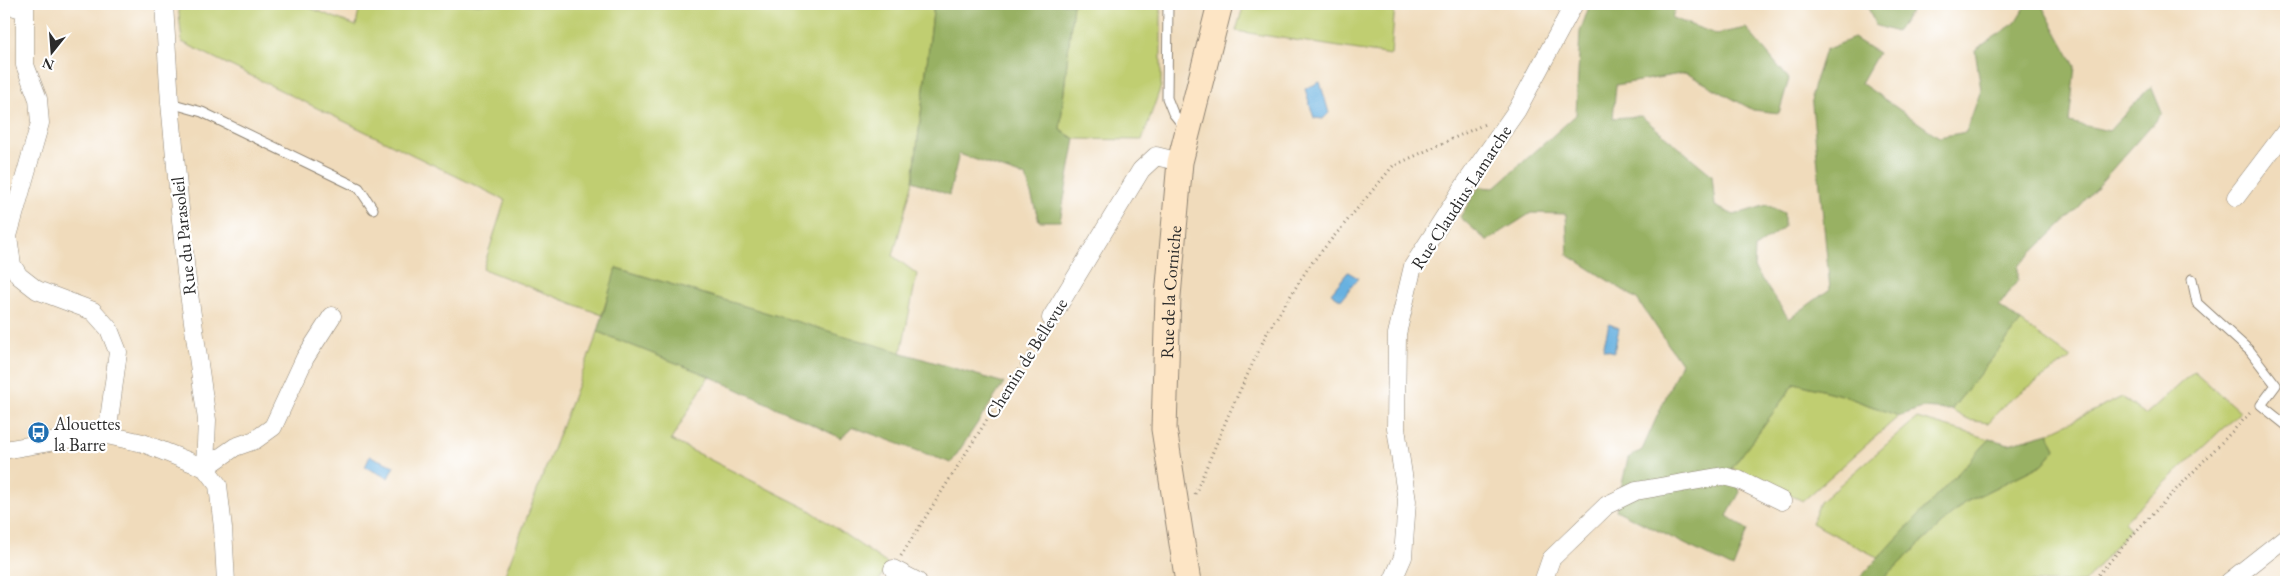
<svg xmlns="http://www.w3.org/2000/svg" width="2290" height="586" viewBox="0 0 2290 586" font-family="'EB Garamond',serif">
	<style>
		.green { fill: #c0ce71; stroke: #767c4e }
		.forest { fill: #98b163; stroke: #626e47 }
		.water { fill: #68b1e0; stroke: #4a6e86 }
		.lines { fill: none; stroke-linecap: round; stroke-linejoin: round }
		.lane-casing { stroke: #8e8373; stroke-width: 11 }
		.street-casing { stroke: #8e8373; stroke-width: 19 }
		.secondary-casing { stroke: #8e8373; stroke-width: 27 }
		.path { stroke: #8e8373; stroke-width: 3; stroke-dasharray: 1 4; stroke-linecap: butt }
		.lane { stroke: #fff; stroke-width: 9 }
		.street { stroke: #fff; stroke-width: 18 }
		.secondary { stroke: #fde5c5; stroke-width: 25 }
		.labels { text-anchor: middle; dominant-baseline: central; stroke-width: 4.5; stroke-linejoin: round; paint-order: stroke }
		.street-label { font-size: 18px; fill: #2b2b2b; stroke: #fff }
		.poi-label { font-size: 18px; fill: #2b2b2b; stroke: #fff; text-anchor: start }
	</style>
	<rect width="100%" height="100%" fill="#fff"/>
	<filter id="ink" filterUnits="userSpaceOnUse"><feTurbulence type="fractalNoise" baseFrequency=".02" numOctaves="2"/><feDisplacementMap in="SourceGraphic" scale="10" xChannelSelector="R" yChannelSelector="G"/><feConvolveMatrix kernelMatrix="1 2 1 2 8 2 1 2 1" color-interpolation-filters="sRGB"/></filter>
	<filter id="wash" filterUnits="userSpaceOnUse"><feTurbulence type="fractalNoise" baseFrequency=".0096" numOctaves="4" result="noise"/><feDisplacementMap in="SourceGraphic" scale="20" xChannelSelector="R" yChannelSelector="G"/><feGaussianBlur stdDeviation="1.12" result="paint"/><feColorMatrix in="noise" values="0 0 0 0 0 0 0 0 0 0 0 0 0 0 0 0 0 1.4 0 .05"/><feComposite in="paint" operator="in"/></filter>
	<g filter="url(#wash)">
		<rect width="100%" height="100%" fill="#f0dbbb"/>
		<!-- green -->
		<path class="green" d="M178 4H300L356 26 360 4H934L913 181 893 256 917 274 901 353 617 268 602 315 483 269 505 200 182 42Z
			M1073 4H1161V86L1142 140 1075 139 1060 130Z
			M1244 4H1395L1391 55 1236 31Z
			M2021 322 2071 358 2007 402 1988 423 1968 420 1951 410Z
			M598 332 709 376 671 440 808 509 889 565 878 582H502Z
			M2194 371 2240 412 2124 522 2130 529 2085 582H1882L1889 573 1964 503 2043 464 2056 448 2048 433 2122 397 2145 415Z
			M1795 383 1841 395 1899 416 1803 501 1732 468Z
			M1917 418 1990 439 1879 558 1812 523 1820 502Z"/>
		<!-- forest -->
		<path class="forest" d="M934 4H1073L1060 130 1075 139 1060 221H1039L1026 177 959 154 949 195 913 181Z
			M1590 4H1677L1672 18 1716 34 1746 28 1789 79 1779 113 1753 110 1686 73 1616 85 1613 118 1641 116 1712 175 1715 206 1734 215 1767 205 1784 213V227L1755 248 1754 268 1789 319 1830 289 1811 94 1825 50 1854 38 1878 53 1861 83 1939 137 1966 132 1981 90 1975 50 2015 23 2027 4H2041L2075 66 2069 122 2109 131 2151 86 2162 113 2079 207 2018 266V280L1999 306 2021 322 1951 410 1922 408 1899 416 1841 395 1795 383 1732 468 1740 492 1727 516 1748 530 1733 568 1616 510 1628 458 1642 450 1681 363 1637 299 1568 255 1566 214 1531 213 1487 241 1460 217 1479 187 1494 188 1576 115 1580 32Z
			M1867 4H1917L1896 32 1875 25Z
			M616 268 1004 383 951 463 853 427 841 438 709 376 598 332Z
			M2048 433 2056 448 2043 464 1964 503 1889 573 1882 582H1856L1990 439 2009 444Z"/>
		<!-- water -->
		<path class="water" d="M1320 82 1329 113 1323 119 1314 118 1305 89Z
			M1348 272 1358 278 1341 300 1331 293Z
			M1609 324 1619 328 1614 352 1603 349Z
			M370 456 394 466 388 478 365 467Z"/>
	</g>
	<g filter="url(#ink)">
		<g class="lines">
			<defs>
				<path id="lane" d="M1168 4 1167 98 1173 113 1185 128
					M170 103 202 112 359 188 373 209
					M2192 279 2197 303 2250 351 2276 385 2261 405 2286 425"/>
				<path id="street" d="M6 4 24 10
					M25 4V65L38 99 40 123 8 236 12 265 19 276 37 290 93 311 109 329 118 352 107 435
					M164 4 170 103 186 273 207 420 205 468
					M2236 197 2286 131
					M1051 318 1141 170 1156 156 1180 162
					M4 450 68 439 107 435 143 443 205 468 218 485 223 528 226 582
					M205 468 235 447 255 440 273 427 305 358 332 316
					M893 569 918 582
					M1392 582 1403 557 1407 501 1396 428 1397 334 1413 266 1466 183 1517 110 1574 4
					M1543 582 1551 559 1607 505 1636 491 1723 476 1739 480 1782 501
					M2229 582 2286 537"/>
				<g id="secondary">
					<path id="s1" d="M1188 582 1164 429 1168 296 1180 162 1220 4"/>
				</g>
			</defs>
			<!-- lane casing -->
			<use href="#lane" class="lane-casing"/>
			<!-- street casing -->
			<use href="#street" class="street-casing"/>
			<!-- secondary casing -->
			<use href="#secondary" class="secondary-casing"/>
			<!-- path -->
			<path class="path" d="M1195 494 1228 416 1267 333 1310 265 1393 166 1487 123
				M901 556 1043 331
				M2092 582 2139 528 2252 411"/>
			<!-- lane -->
			<use href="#lane" class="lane"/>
			<!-- street -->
			<use href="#street" class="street"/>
			<!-- secondary -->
			<use href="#secondary" class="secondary"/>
		</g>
	</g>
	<!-- icons -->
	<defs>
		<symbol id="bus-disc" viewBox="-11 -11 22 22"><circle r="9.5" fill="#1f6fb2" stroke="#fff"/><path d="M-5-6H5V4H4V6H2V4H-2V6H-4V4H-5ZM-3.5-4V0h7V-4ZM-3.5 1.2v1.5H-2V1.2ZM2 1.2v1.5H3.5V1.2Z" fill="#fff"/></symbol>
	</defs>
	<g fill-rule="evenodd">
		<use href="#bus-disc" x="26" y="420" width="25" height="25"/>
	</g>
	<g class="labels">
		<!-- street labels -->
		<g class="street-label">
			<text transform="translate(1461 197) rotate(-57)">Rue Claudius Lamarche</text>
			<text transform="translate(183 236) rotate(-96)">Rue du Parasoleil</text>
			<text stroke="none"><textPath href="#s1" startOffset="292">Rue de la Corniche</textPath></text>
			<text transform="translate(1026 358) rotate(-58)">Chemin de Bellevue</text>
		</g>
		<!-- poi labels -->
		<g class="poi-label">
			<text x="54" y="423">Alouettes<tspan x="54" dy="21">la Barre</tspan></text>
		</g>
	</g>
	<!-- margin -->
	<rect width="2290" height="586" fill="none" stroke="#fff" stroke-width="20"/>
	<!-- north arrow -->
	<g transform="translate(52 52) rotate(197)" stroke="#ffffff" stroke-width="4" paint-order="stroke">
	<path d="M0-4L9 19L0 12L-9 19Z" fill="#2b2b2b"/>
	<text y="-8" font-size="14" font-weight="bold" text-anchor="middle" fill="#2b2b2b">N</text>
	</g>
</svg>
